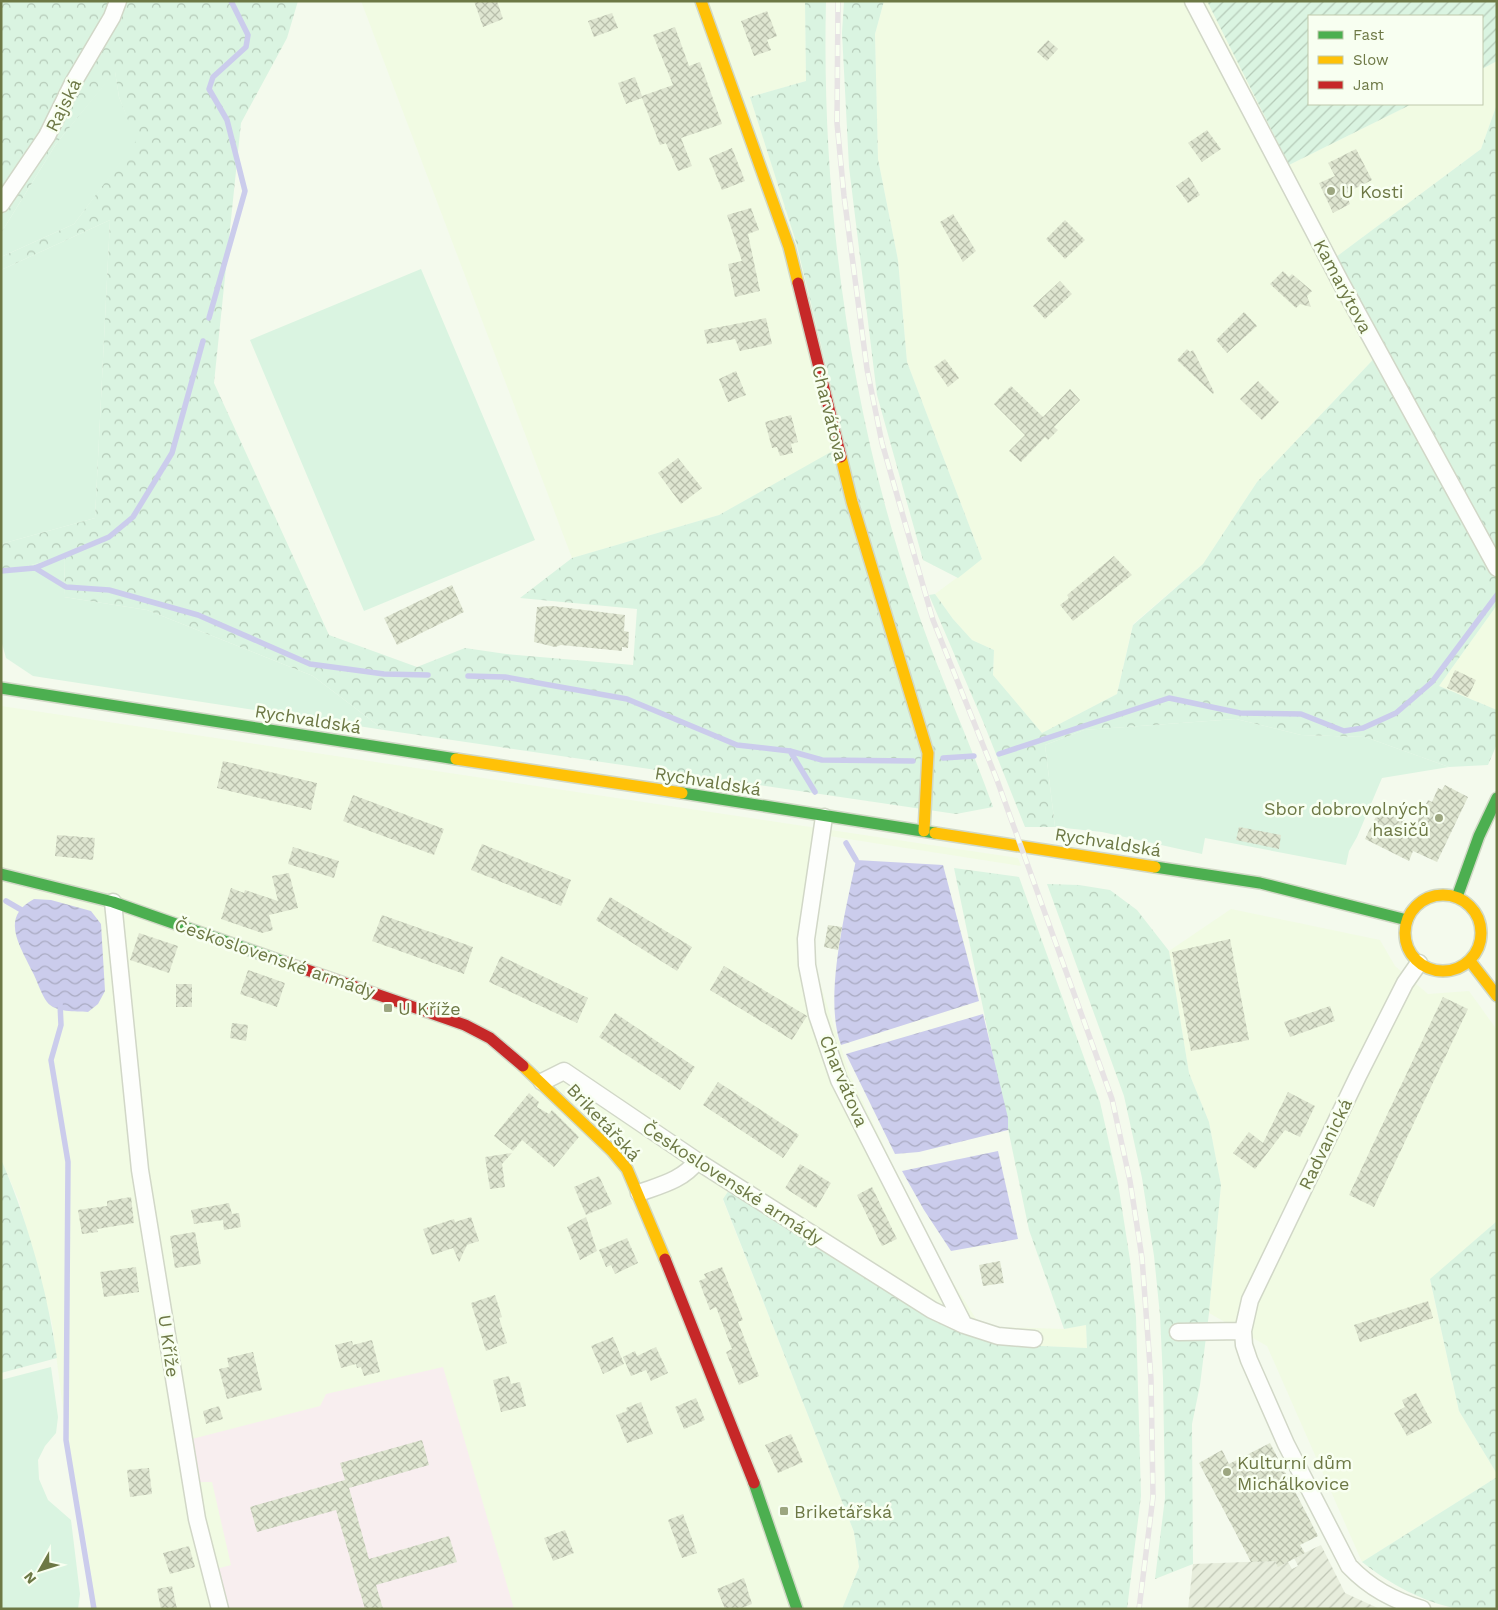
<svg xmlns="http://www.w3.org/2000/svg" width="1498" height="1610" viewBox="0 0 1498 1610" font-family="'Work Sans',sans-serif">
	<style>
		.residential { fill: #f1fbe3 }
		.industrial { fill: url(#industrial-furrows) }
		.education { fill: #f8eeef }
		.grass { fill: #daf4e1 }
		.forest { fill: url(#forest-crowns) }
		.garden { fill: url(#garden-furrows) }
		.water { fill: url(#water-waves) }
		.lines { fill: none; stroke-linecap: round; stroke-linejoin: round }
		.stream { stroke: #cbccec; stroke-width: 5.5 }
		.building { fill: url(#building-cross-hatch) }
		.street-casing { stroke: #d1d7c7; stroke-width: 19 }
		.fast-casing { stroke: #d1d8c6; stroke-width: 14 }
		.slow-casing { stroke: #d1d8c6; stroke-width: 14 }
		.jam-casing { stroke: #d1d8c6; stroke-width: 14 }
		.street { stroke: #fdfefc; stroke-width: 16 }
		.fast { stroke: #4caf50; stroke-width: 11 }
		.slow { stroke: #ffc107; stroke-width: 11 }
		.jam { stroke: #c62828; stroke-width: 11 }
		.rail-casing { stroke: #e7e3e4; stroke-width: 5.5 }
		.rail { stroke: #f8fff1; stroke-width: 4; stroke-dasharray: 11; stroke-linecap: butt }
		.poi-dot { fill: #9ca680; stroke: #f8fff1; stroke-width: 2 }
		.labels { text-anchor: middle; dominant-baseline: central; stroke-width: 5; stroke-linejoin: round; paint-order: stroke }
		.street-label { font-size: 18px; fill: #6d7845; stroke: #f8fff1 }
		.poi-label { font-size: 18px; fill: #6d7845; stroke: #f8fff1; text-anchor: start }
	</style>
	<defs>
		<pattern id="industrial-furrows" width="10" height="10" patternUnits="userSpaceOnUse" patternTransform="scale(1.25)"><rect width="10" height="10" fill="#e7eddc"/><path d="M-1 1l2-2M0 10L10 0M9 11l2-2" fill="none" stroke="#bfc5b4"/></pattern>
		<pattern id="forest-crowns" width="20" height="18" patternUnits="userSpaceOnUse" patternTransform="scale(1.25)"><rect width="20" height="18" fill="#daf4e1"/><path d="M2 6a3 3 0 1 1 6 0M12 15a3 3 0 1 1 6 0" fill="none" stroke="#b5cab8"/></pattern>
		<pattern id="garden-furrows" width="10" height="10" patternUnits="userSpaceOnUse" patternTransform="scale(1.25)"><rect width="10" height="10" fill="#daf4e1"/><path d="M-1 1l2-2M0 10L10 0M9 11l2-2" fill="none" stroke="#b5cab8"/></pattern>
		<pattern id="water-waves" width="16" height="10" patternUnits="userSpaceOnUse" patternTransform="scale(1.25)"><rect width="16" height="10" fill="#cbccec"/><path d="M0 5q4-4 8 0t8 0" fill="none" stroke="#a9aac1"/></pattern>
		<pattern id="building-cross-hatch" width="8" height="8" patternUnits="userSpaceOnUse" patternTransform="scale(1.25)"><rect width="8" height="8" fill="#dee5d0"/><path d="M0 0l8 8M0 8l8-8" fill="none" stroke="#b8beab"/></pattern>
	</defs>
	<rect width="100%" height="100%" fill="#f4faed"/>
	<!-- residential -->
	<path class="residential" d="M361 1H805L806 81 750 97 796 242 845 445 719 515 572 558Z
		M884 1H1207L1289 165 1412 104H1482V69L1497 61V104L1481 149 1336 257 1386 346 1257 482 1203 564 1133 624 1117 694 1042 733 993 675 994 650 972 640 953 619 935 594 982 559 907 362 898 260 878 159 875 34Z
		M1497 605V710L1439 686Z
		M1 706 1018 858 1021 866 829 836 812 959 850 1075 937 1257 978 1322 997 1327 1064 1329 1086 1325 1087 1348 1042 1346 980 1338 944 1325 729 1190 723 1200 854 1532 859 1567 842 1609H93L88 1551 66 1432 52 1323 19 1201 1 1159Z
		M1231 909 1380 940 1395 966 1428 994 1469 991 1497 1030V1221L1430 1280 1459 1411 1497 1474V1477L1362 1562 1267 1346 1209 1313 1221 1185 1209 1122 1189 1073 1169 951Z"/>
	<!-- industrial -->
	<path class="industrial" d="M1321 1545 1345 1593 1380 1609H1188L1193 1564 1275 1561 1278 1566 1288 1562 1292 1569 1298 1566 1294 1558Z"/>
	<!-- education -->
	<path class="education" d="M443 1367 514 1609H227L216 1569 231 1565 212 1482H194L188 1440 320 1406 326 1394Z"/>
	<!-- grass -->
	<path class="grass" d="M115 71 119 97 137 141 74 224 1 257V233L56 144Z
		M110 220 95 518 1 544V270Z
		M421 269 535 540 364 611 250 340Z
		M65 556 64 597 147 610 313 676 384 730 33 676 6 658 1 640V573Z
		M1236 719 1301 735 1365 737 1449 767 1382 778 1357 837 1349 851 1346 865 1205 838 1202 854 1102 832 1055 827 1045 745 1084 730Z
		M51 1367 58 1417 56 1433 45 1446 38 1460 39 1479 48 1500 71 1520 80 1594 78 1609H1V1380Z"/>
	<!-- forest -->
	<path class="forest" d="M1 1H298L287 38 241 123 214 383 329 635 417 667 465 648 506 654 633 665 637 609 520 598 572 558 719 515 845 444 796 242 750 97 806 81 805 1H826C821 210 852 427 922 624 944 686 971 745 993 807L956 814 384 730 313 676 147 610 64 597 65 556 1 573V544L95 518 110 220 1 270V257L74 224 136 141 119 97 115 72 56 144 1 233Z
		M844 1H884L875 34 878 159 898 260 907 362 982 559 958 578 923 560 877 395 849 167 842 33Z
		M1497 104V605L1439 686 1497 710V744L1488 765 1449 767 1365 737 1301 735 1236 719 1084 730 1045 745 1055 827H1025L984 724 929 595 935 594 953 619 972 640 994 650 993 675 1042 733 1117 694 1133 625 1203 564 1257 482 1386 346 1336 257 1481 149Z
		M954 868 1019 877 1100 1102 1118 1183 1130 1260 1136 1317 1141 1496 1127 1609H842L859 1567 854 1532 723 1199 729 1190 944 1325 980 1338 1042 1346 1087 1348 1086 1325 1064 1329 1029 1230Z
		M1047 884 1079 885 1110 890 1137 910 1169 951 1189 1073 1209 1122 1221 1185 1209 1313 1200 1385 1192 1424 1193 1564 1155 1579 1165 1498 1163 1379 1160 1315 1154 1256 1142 1178 1124 1096Z
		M1 1159C28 1222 47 1290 57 1358L1 1373Z
		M1497 1221V1474L1459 1411 1430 1279Z
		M1497 1477V1609C1485 1609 1470 1610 1458 1609 1423 1602 1390 1584 1362 1562Z"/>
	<!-- garden -->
	<path class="garden" d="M1207 1H1497V61L1482 69V16H1309V104H1412L1289 165Z"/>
	<!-- water -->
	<path class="water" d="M856 860 943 865 979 1001 841 1045C823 997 846 910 856 860Z
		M34 899 51 900 91 911 101 924 105 991 98 1004 88 1012C75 1011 56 1013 47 1002 41 994 37 980 32 971 19 944 0 917 34 899Z
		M983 1014 1008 1118V1130L919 1152 895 1154 846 1054Z
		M998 1151 1018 1239 951 1251 924 1210 902 1171Z"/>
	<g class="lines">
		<!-- stream -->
		<path class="stream" d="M209 318 245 191 227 120 209 89 213 77 246 47 248 35 231 1
			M35 568 66 587 109 590 198 615 310 664 384 674 428 675
			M1 571 35 568 109 537 133 517 172 453 203 341
			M468 676 505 677 627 699 737 745 790 751 822 760 913 761
			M790 751 815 792
			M999 754 1169 698 1240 713 1301 714 1344 731 1363 728 1396 713 1432 682 1497 595
			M943 758 974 756
			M846 843 856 860
			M6 901 25 912
			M60 1003 61 1025 51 1060 68 1162 66 1440 94 1609"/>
	</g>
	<!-- building -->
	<path class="building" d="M474 1H497L503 19 483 27Z
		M767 11 777 36 767 40 771 50 754 56 741 21Z
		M612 13 618 28 594 37 588 21Z
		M675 27 689 66 700 62 722 124 681 138 692 166 678 171 666 143 660 145 642 98 626 104 618 83 635 77 642 96 673 85 653 35Z
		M1048 40 1058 49 1047 61 1037 52Z
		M1207 130 1221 149 1202 162 1188 143Z
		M732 148 745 181 722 190 709 158Z
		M1356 149 1372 180 1346 193 1350 204 1333 213 1319 183 1335 176 1328 163Z
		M1189 177 1200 195 1188 203 1176 186Z
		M751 208 759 230 748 234 760 291 735 297 728 264 742 261 727 215Z
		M953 214 976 251 963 262 940 222Z
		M1065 220 1085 240 1065 259 1046 239Z
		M1283 271 1289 277 1292 274 1312 291 1307 296 1311 307 1300 304 1296 308 1270 284Z
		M1060 281 1072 294 1045 319 1033 306Z
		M1244 312 1257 326 1227 353 1216 340Z
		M766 318 772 344 740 351 735 339 707 344 704 330Z
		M1187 349 1190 352 1193 350 1214 392 1213 394 1177 360Z
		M945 359 959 378 948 387 934 367Z
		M736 371 746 395 728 402 719 379Z
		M1258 381 1279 402 1262 420 1240 399Z
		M1011 386 1043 417 1070 389 1080 400 1054 427 1058 430 1048 440 1045 437 1021 462 1009 451 1025 435 994 404Z
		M791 415 798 442 791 444 793 453 780 456 777 447 772 448 765 422Z
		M678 458 702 488 681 504 658 473Z
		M1114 556 1132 575 1073 621 1060 605 1069 598 1067 595Z
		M452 585 464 612 397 645 384 618Z
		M552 606 625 615 624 631 629 632 628 648 622 647V651L561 645 555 647 534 642 537 607Z
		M1455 670 1476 680 1468 697 1447 688Z
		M223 761 317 783 311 810 217 788Z
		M1445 785 1468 797 1437 862 1413 851 1409 861 1365 839 1380 808 1415 826 1428 800 1432 802 1438 788 1442 790Z
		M353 795 444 829 434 855 343 821Z
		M1239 827 1281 835 1279 849 1236 840Z
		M57 835 95 838 93 860 55 856Z
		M482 844 571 880 561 906 471 870Z
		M293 847 339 861 334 878 288 864Z
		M289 873 298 908 269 915 273 930 262 933 221 919 231 888 244 893 245 890 278 901 272 876Z
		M610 897 692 947 677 971 596 920Z
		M382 915 473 947 464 974 372 941Z
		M828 925 842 927 838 950 824 947Z
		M139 933 178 946 169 973 130 960Z
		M1230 939 1249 1040 1191 1051 1172 952Z
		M501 956 588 998 577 1023 489 982Z
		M724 966 807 1016 792 1040 710 990Z
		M248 970 285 983 277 1007 240 994Z
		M176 984H192V1007H176Z
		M1443 997 1468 1009 1374 1207 1349 1195Z
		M1330 1006 1335 1021 1290 1037 1284 1022Z
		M615 1013 695 1067 680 1090 599 1037Z
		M232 1023 248 1025 246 1041 230 1038Z
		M718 1082 799 1135 783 1158 703 1105Z
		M1288 1092 1315 1106 1300 1137 1285 1130 1255 1169 1233 1153 1249 1132 1263 1143Z
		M529 1093 539 1102 537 1107 549 1114 552 1110 579 1137 554 1167 522 1140 513 1151 494 1136Z
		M512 1153 502 1164 505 1187 490 1189 485 1157Z
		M800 1164 831 1183 816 1208 785 1188Z
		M599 1176 612 1204 586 1215 574 1187Z
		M872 1187 897 1239 882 1246 857 1195Z
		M131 1197 134 1223 97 1229 98 1232 82 1234 78 1210 107 1206V1201Z
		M229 1203 232 1214 239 1213 241 1227 224 1230 223 1220 194 1224 191 1210Z
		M471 1217 479 1241 467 1245 459 1262 453 1248 432 1255 423 1229 454 1219 455 1222Z
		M586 1217 597 1251 580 1260 567 1227Z
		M195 1232 201 1264 175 1268 170 1236Z
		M627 1238 638 1263 615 1274 611 1265 606 1267 599 1250Z
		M1000 1261 1004 1283 983 1286 979 1265Z
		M136 1267 139 1292 104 1297 100 1272Z
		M722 1267 743 1320 738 1322 759 1376 739 1385 726 1352 732 1349 716 1307 710 1310 699 1281 706 1278 704 1274Z
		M495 1295 502 1317 499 1318 507 1343 486 1351 471 1303Z
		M1428 1301 1433 1318 1360 1342 1354 1325Z
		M613 1337 624 1364 603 1374 591 1346Z
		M372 1340 380 1372 364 1376 361 1367 357 1368 356 1364 341 1368 335 1345 352 1341 353 1345Z
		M656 1347 668 1373 651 1381 646 1370 631 1376 623 1357 635 1351 637 1356Z
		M253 1352 262 1390 227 1399 219 1369 229 1367 227 1358Z
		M509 1376 511 1384 520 1382 526 1406 501 1412 493 1380Z
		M1416 1393 1432 1423 1407 1436 1394 1413 1405 1407 1402 1400Z
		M696 1398 705 1420 684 1429 675 1407Z
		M641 1402 653 1434 627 1443 616 1415 627 1411 626 1408Z
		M219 1406 223 1419 206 1424 203 1411Z
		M791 1434 803 1462 778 1473 765 1445Z
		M422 1440 429 1465 349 1488 369 1559 449 1536 457 1562 376 1585 383 1609H365L336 1510 257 1532 250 1507 345 1480 340 1463Z
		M1270 1443 1318 1536 1300 1545 1305 1553 1278 1567 1275 1561 1251 1562 1199 1463 1222 1450 1229 1464Z
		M149 1468 152 1494 130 1497 127 1470Z
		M683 1514 697 1553 682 1558 668 1520Z
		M565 1530 574 1553 553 1561 544 1538Z
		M189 1546 195 1567 170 1574 163 1553Z
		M744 1578 752 1604 739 1609H725L717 1589Z
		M172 1586 177 1609H161L157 1589Z"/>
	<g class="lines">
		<defs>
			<path id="street" d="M1193 1 1341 283 1497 568
				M1 204 47 136 73 83 112 17 118 1
				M824 817 806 939 807 965 817 1015 839 1080 964 1325
				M113 902 140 1170 197 1519 220 1609
				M1419 963 1405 983 1358 1076 1250 1300 1243 1331 1244 1345 1249 1360 1286 1444 1349 1566C1370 1588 1393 1600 1422 1609
				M542 1082 564 1071 697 1161 932 1310 964 1325 998 1336 1034 1339
				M639 1193C661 1185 683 1180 697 1161
				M1178 1332 1243 1331"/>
			<path id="fast" d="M1 688 456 759
				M682 793 935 833
				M1155 867 1260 883 1407 920
				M1 874 113 902 284 962
				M1457 897 1479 836 1497 798
				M754 1483 797 1609"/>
			<path id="slow" d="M701 1 789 247 798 283
				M841 457 852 502 928 753 924 831
				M456 759 682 793
				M935 833 1155 867
				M1405 933a38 38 0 1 1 76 0a38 38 0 1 1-76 0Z
				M1470 961 1497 996
				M523 1066 612 1151 627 1169 665 1259"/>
			<path id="jam" d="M798 283 841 457
				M284 962 465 1025 490 1038 523 1066
				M665 1259 754 1483"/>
		</defs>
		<!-- street casing -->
		<use href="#street" class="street-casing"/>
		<!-- fast casing -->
		<use href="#fast" class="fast-casing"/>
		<!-- slow casing -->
		<use href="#slow" class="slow-casing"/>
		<!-- jam casing -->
		<use href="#jam" class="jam-casing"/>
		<!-- street -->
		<use href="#street" class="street"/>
		<!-- fast -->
		<use href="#fast" class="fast"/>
		<!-- slow -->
		<use href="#slow" class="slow"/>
		<!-- jam -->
		<use href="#jam" class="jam"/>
		<defs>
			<path id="rail" d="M838 1 837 123 844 196 867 369 882 443 933 620 997 780 1112 1099 1130 1181 1142 1258 1151 1379 1153 1497 1139 1609"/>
		</defs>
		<!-- rail casing -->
		<use href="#rail" class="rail-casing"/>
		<!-- rail -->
		<use href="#rail" class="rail"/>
	</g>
	<!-- markers -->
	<g class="poi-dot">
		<circle cx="1331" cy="191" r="5"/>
		<circle cx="1439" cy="818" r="5"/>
		<rect x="383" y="1003" width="10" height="10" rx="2.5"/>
		<circle cx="1227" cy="1472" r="5"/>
		<rect x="779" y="1506" width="10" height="10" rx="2.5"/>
	</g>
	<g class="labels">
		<!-- street labels -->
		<g class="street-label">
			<text transform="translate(63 105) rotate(-63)">Rajská</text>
			<text transform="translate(1343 286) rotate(62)">Kamarýtova</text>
			<text transform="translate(830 413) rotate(76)">Charvátova</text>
			<text transform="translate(308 719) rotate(9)">Rychvaldská</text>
			<text transform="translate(708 781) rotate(9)">Rychvaldská</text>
			<text transform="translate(1108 842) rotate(9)">Rychvaldská</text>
			<text transform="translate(275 958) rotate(19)">Československé armády</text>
			<text transform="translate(844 1081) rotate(67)">Charvátova</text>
			<text transform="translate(604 1122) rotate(47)">Briketářská</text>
			<text transform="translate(1325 1144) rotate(-64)">Radvanická</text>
			<text transform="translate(733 1183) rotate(33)">Československé armády</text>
			<text transform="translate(169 1346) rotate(82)">U Kříže</text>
		</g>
		<!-- poi labels -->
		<g class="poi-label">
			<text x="1341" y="191">U Kosti</text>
			<text x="1429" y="808" text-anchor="end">Sbor dobrovolných<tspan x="1429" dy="21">hasičů</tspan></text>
			<text x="398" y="1008">U Kříže</text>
			<text x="1237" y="1462">Kulturní dům<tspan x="1237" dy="21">Michálkovice</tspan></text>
			<text x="794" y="1511">Briketářská</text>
		</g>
	</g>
	<!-- border -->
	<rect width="1498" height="1610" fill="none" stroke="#6d7845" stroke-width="5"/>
	<!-- legend -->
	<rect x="1308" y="15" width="175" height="90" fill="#f8fff1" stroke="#c0c9ac"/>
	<rect x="1318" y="31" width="25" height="8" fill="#4caf50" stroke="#c0c9ac"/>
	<text x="1353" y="40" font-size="15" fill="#6d7845">Fast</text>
	<rect x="1318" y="56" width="25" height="8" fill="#ffc107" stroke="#c0c9ac"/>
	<text x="1353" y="65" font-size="15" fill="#6d7845">Slow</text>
	<rect x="1318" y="81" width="25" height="8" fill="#c62828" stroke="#c0c9ac"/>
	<text x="1353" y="90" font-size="15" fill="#6d7845">Jam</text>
	<!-- north arrow -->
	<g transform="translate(40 1570) rotate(231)" stroke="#f8fff1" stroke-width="4" paint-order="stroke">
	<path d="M0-4L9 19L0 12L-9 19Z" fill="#6d7845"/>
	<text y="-8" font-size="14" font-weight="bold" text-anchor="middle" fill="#6d7845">N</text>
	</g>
</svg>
